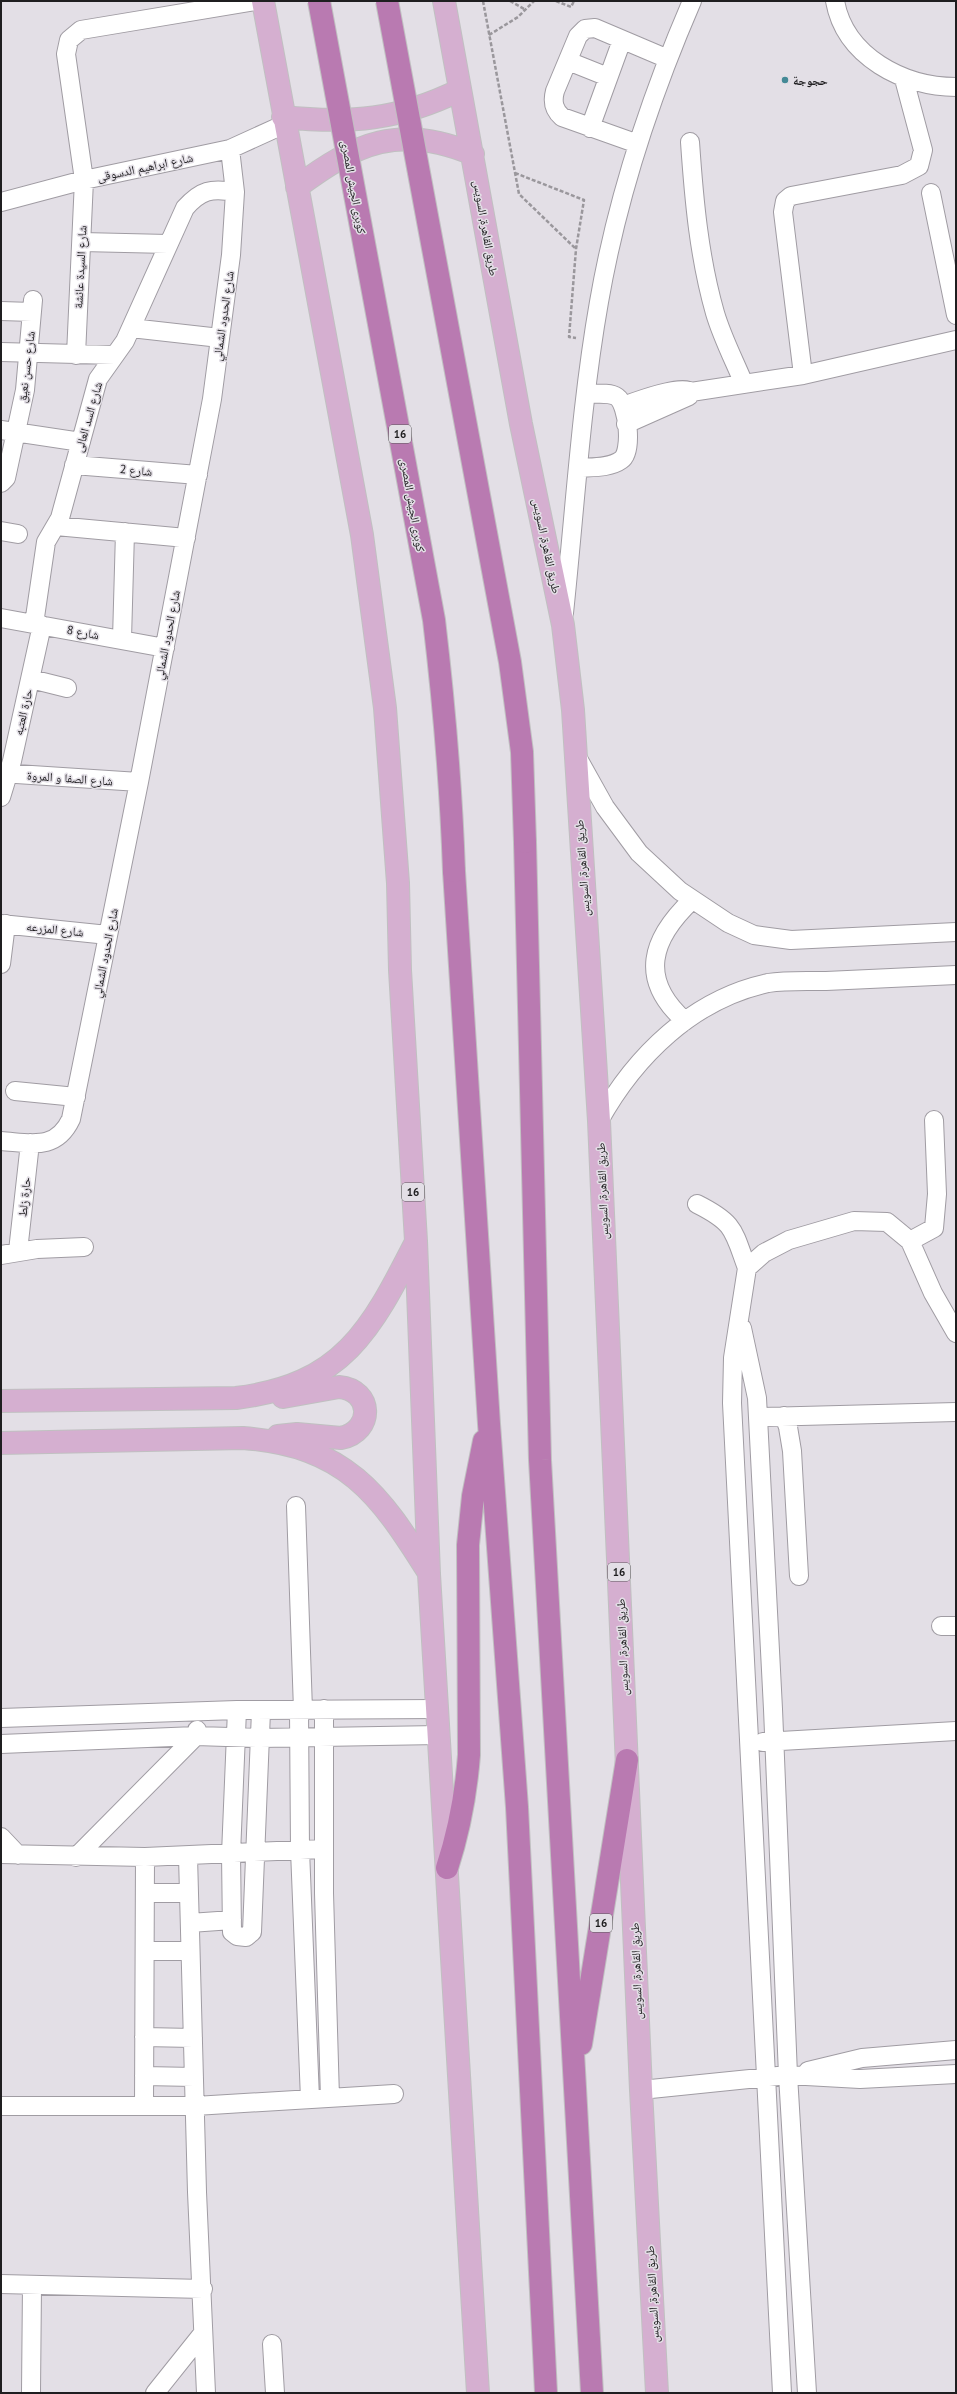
<svg xmlns="http://www.w3.org/2000/svg" width="957" height="2394" viewBox="0 0 957 2394" font-family="'PT Sans','Noto Naskh Arabic',sans-serif">
	<style>
		.lines { fill: none; stroke-linecap: round; stroke-linejoin: round }
		.minor-casing { stroke: #a09ca3; stroke-width: 20 }
		.major-casing { stroke: #c0c0c1; stroke-width: 24 }
		.highway-casing { stroke: #c0c0c1; stroke-width: 24 }
		.path { stroke: #9a979c; stroke-width: 2.5; stroke-dasharray: 4 2; stroke-linecap: butt }
		.minor { stroke: #fff; stroke-width: 18 }
		.major { stroke: #d5afd0; stroke-width: 22 }
		.highway { stroke: #b97ab1; stroke-width: 22 }
		.highway-bridge-casing { stroke: #c0c0c1; stroke-width: 24; stroke-linecap: butt }
		.highway-bridge { stroke: #b97ab1; stroke-width: 22 }
		.poi-dot { fill: #448996; stroke: #e3dfe6; stroke-width: 1.5 }
		.labels { text-anchor: middle; dominant-baseline: central; stroke-width: 3; stroke-linejoin: round; paint-order: stroke }
		.shield { fill: #e3dfe6; stroke: #5a585b; stroke-width: 1 }
		.shield-label { font-size: 11px; font-weight: bold; fill: #1f1e20 }
		.poi-label { font-size: 12px; font-weight: bold; fill: #1f1e20; stroke: #e3dfe6; text-anchor: start }
		.street-label { font-size: 12px; fill: #1f1e20; stroke: #e3dfe6 }
	</style>
	<rect width="100%" height="100%" fill="#e3dfe6"/>
	<g class="lines">
		<defs>
			<path id="minor" d="M835 1C845 57 904 87 956 87
				M568 61 608 77
				M590 128 622 40
				M690 142C694 200 699 257 715 313 722 337 734 360 744 384
				M638 144 562 117C554 110 552 102 555 91L578 36 585 29 595 28 668 59
				M931 193 956 315
				M1 202 84 180 230 149 285 124
				M82 242 168 244
				M1 311 32 312
				M131 328 220 338
				M1 352 115 355
				M76 355 84 180 66 54 69 40 81 30 255 1
				M803 375 783 212 785 201 791 196 902 175 919 166 923 150 904 79
				M623 406C634 402 682 384 691 392L803 375 956 340
				M626 424 689 396
				M1 430 81 442
				M74 465 198 475
				M579 468C592 467 610 468 621 460 633 452 628 405 617 397 610 392 595 394 587 394
				M1 483 6 478 25 390 33 300
				M56 526 186 538
				M1 531 18 534
				M564 613C575 509 581 404 599 302 617 198 650 98 692 1
				M1 618 165 648
				M34 624 46 542 60 518 98 379 125 341 185 208C201 190 211 188 235 192
				M122 639 125 532
				M31 679 67 688
				M576 755 605 807 639 853 680 891 728 923 754 935 791 940 956 932
				M1 773 139 782
				M1 797 12 761 42 625
				M1 924 108 935
				M1 964 6 924
				M685 1021C638 979 651 939 692 900
				M15 1091 76 1097
				M599 1121C635 1056 693 999 768 983 786 980 807 981 826 981 869 979 913 977 956 975
				M1 1141C31 1143 56 1151 71 1119L139 782 212 399 231 255 235 192 230 149
				M697 1204C735 1223 733 1230 747 1268
				M910 1241 934 1228 937 1194 934 1120
				M18 1251 30 1143
				M1 1255 37 1249 84 1247
				M742 1328 757 1398 773 1709 788 2075 807 2393
				M784 1416 788 1427 792 1451 799 1576
				M758 1417 956 1412
				M296 1506 303 1710
				M941 1626H956
				M324 1709V1893L330 2098
				M237 1710 231 1854 232 1932 237 1936 246 1937 252 1932 261 1711
				M299 1710 300 1850 310 2099
				M1 1718 237 1710 437 1709
				M763 1742 956 1731
				M1 1744 196 1736 260 1738 439 1735
				M1 1837 18 1855
				M1 1854 145 1857
				M188 1856 197 2192 206 2393
				M76 1857 196 1736 197 1730
				M145 1893H189
				M190 1923 232 1920
				M145 1951H190
				M144 2037 193 2038
				M808 2071 862 2058 956 2050
				M144 2076 194 2077
				M641 2090 788 2075 860 2079 956 2074
				M1 2106H195L394 2094
				M144 2106 145 1857 323 1849
				M1 2284 203 2289
				M272 2344 275 2393
				M31 2393 32 2285
				M155 2393 203 2333
				M782 2393 732 1403 733 1358 747 1268 764 1253 789 1240 854 1221 887 1222 910 1241 933 1293 956 1333"/>
			<path id="major" d="M263 1 362 535 385 708 398 883 400 970 416 1241 429 1574 478 2393
				M444 1 521 424 563 625 573 710 599 1121 641 2090 657 2393
				M283 117C350 124 399 120 460 90
				M297 187C356 143 400 123 473 154
				M1 1401 236 1398C343 1385 371 1330 416 1242
				M278 1436 297 1434 341 1438C374 1431 373 1390 339 1387L283 1397
				M1 1443 243 1438C346 1446 379 1493 429 1573"/>
			<path id="highway" d="M525 842 540 1460 592 2393
				M454 871 489 1424 517 1807 546 2393
				M447 1868C459 1831 466 1794 469 1755L468 1545 473 1496 484 1441
				M581 2044 627 1760"/>
		</defs>
		<!-- minor casing -->
		<use href="#minor" class="minor-casing"/>
		<!-- major casing -->
		<use href="#major" class="major-casing"/>
		<!-- highway casing -->
		<use href="#highway" class="highway-casing"/>
		<!-- path -->
		<path class="path" d="M483 1 519 194 576 249
			M510 1 526 10
			M556 1 571 7 574 1
			M489 35 518 17 534 1
			M515 173 584 200 576 249 569 337 576 338"/>
		<!-- minor -->
		<use href="#minor" class="minor"/>
		<!-- major -->
		<use href="#major" class="major"/>
		<!-- highway -->
		<use href="#highway" class="highway"/>
		<defs>
			<path id="highway-bridge" d="M319 1 434 620C444 704 451 787 454 871
				M387 1 510 662 522 752 525 842"/>
		</defs>
		<!-- highway-bridge casing -->
		<use href="#highway-bridge" class="highway-bridge-casing"/>
		<!-- highway-bridge -->
		<use href="#highway-bridge" class="highway-bridge"/>
	</g>
	<!-- markers -->
	<circle class="poi-dot" cx="785" cy="80" r="4"/>
	<g class="labels">
		<!-- shield labels -->
		<g class="shield">
			<rect x="389" y="425" width="22" height="18" rx="3"/>
			<rect x="402" y="1183" width="22" height="18" rx="3"/>
			<rect x="608" y="1563" width="22" height="18" rx="3"/>
			<rect x="590" y="1914" width="22" height="18" rx="3"/>
		</g>
		<g class="shield-label">
			<text x="400" y="434">16</text>
			<text x="413" y="1192">16</text>
			<text x="619" y="1572">16</text>
			<text x="601" y="1923">16</text>
		</g>
		<!-- poi labels -->
		<g class="poi-label">
			<text x="793" y="80">حجوجة</text>
		</g>
		<!-- street labels -->
		<g class="street-label">
			<text transform="translate(145 167) rotate(-12)">شارع ابراهيم الدسوقى</text>
			<text transform="translate(354 187) rotate(80)">كوبرى الجيش المصرى</text>
			<text transform="translate(486 228) rotate(80)">طريق القاهرة, السويس</text>
			<text transform="translate(80 267) rotate(-87)">شارع السيدة عائشة</text>
			<text transform="translate(223 316) rotate(-82)">شارع الحدود الشمالي</text>
			<text transform="translate(26 367) rotate(-83)">شارع حسن نعيق</text>
			<text transform="translate(88 417) rotate(-74)">شارع السد العالى</text>
			<text transform="translate(136 470) rotate(5)">شارع 2</text>
			<text transform="translate(413 505) rotate(80)">كوبرى الجيش المصرى</text>
			<text transform="translate(547 546) rotate(78)">طريق القاهرة, السويس</text>
			<text transform="translate(83 632) rotate(10)">شارع 8</text>
			<text transform="translate(167 635) rotate(-79)">شارع الحدود الشمالي</text>
			<text transform="translate(23 712) rotate(-77)">حارة العتبه</text>
			<text transform="translate(70 778) rotate(4)">شارع الصفا و المروة</text>
			<text transform="translate(582 868) rotate(-94)">طريق القاهرة, السويس</text>
			<text transform="translate(55 929) rotate(6)">شارع المزرعه</text>
			<text transform="translate(105 953) rotate(-79)">شارع الحدود الشمالي</text>
			<text transform="translate(602 1191) rotate(-92)">طريق القاهرة, السويس</text>
			<text transform="translate(24 1197) rotate(-84)">حارة زلط</text>
			<text transform="translate(622 1647) rotate(-92)">طريق القاهرة, السويس</text>
			<text transform="translate(636 1971) rotate(-92)">طريق القاهرة, السويس</text>
			<text transform="translate(652 2294) rotate(-93)">طريق القاهرة, السويس</text>
		</g>
	</g>
	<!-- border -->
	<rect width="957" height="2394" fill="none" stroke="#1f1e20" stroke-width="4"/>
</svg>
